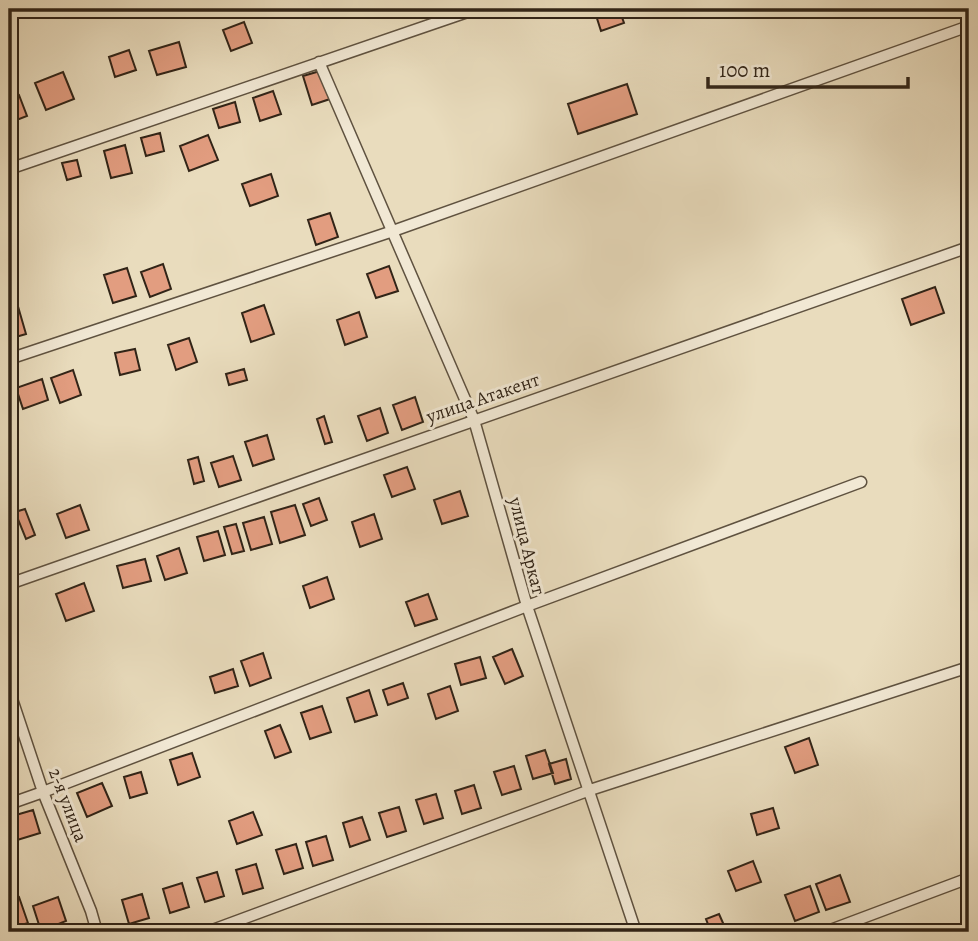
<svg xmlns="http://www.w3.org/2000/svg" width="978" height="941" viewBox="0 0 978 941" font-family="Alegreya,serif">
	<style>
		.building { fill: #e29d80; stroke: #312417; stroke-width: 2 }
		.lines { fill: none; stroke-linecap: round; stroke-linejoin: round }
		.minor-casing { stroke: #5f5240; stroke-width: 13 }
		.minor { stroke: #f1e8d4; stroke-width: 10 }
		.labels { text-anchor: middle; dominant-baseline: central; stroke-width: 6; stroke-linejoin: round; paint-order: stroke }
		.street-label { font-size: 19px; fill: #312417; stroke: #f1e8d4 }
	</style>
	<rect width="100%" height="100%" fill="#e9dcbd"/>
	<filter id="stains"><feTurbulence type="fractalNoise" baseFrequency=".00286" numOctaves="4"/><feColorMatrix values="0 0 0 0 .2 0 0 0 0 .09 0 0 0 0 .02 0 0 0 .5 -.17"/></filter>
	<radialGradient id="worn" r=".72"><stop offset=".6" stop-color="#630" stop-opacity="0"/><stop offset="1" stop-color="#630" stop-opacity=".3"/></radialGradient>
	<!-- building -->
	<path class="building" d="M594 9H619L624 23 601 31Z
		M244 22 252 43 231 51 223 30Z
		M179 42 186 67 157 75 149 51Z
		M129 50 136 70 115 77 109 57Z
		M320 71 330 99 312 105 303 76Z
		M63 72 74 99 46 110 35 83Z
		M627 84 637 114 578 134 568 104Z
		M273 91 281 114 260 121 253 98Z
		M19 95 27 116 9 123V99Z
		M235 102 240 122 219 128 213 109Z
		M160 133 164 151 146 156 141 138Z
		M208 135 218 160 189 171 180 146Z
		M125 145 132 173 111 178 104 151Z
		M77 160 81 176 67 180 62 163Z
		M271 174 278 196 250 206 242 184Z
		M330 213 338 237 316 245 308 220Z
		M163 264 171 289 150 297 141 272Z
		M389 266 398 291 376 298 367 274Z
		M127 268 136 296 113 303 104 275Z
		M935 287 944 313 911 325 902 299Z
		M17 303 26 334 9 339V305Z
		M264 305 274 334 251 342 242 313Z
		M359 312 367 337 345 345 337 320Z
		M189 338 197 362 176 370 168 345Z
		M135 349 140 370 120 375 115 353Z
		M244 369 247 380 229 385 226 374Z
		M73 370 81 395 60 403 51 378Z
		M42 379 48 400 23 409 16 388Z
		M415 397 423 422 402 430 393 405Z
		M380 408 388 433 367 441 358 416Z
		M324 416 332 442 325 444 317 419Z
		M267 435 274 459 253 466 245 442Z
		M233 456 241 480 219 487 211 463Z
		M198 457 204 481 194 484 188 460Z
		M407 467 415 489 392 497 384 475Z
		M460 491 468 516 442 524 434 500Z
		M319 498 327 520 311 526 303 504Z
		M80 505 89 530 66 538 57 514Z
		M295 505 305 535 280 543 271 512Z
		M25 509 35 535 26 539 15 512Z
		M374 514 382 539 360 547 352 522Z
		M264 517 272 544 251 550 243 523Z
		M236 524 244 551 232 554 224 527Z
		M218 531 225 555 204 561 197 537Z
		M179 548 187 573 165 580 157 556Z
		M145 559 151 581 123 588 117 566Z
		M327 577 334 599 310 608 303 586Z
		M84 583 94 611 66 621 56 594Z
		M428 594 437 619 415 626 406 602Z
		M512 649 523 676 505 684 493 657Z
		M263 653 271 678 250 686 241 661Z
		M480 657 486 678 461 685 455 664Z
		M233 669 238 686 215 693 210 677Z
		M403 683 408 698 388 705 383 690Z
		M450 686 458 711 436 719 428 694Z
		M369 690 377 715 355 722 347 698Z
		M322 706 331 732 310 739 301 713Z
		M280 725 291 752 275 758 265 731Z
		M809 738 818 765 795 773 785 747Z
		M545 750 553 773 533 779 526 756Z
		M192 753 200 777 178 785 170 760Z
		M566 759 571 779 555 784 549 764Z
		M514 766 521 789 502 795 494 772Z
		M141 772 147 793 130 798 124 777Z
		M102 783 112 806 87 817 77 793Z
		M474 785 481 808 462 814 455 791Z
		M436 794 443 818 424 824 416 800Z
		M399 807 406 831 387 837 379 813Z
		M773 808 779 828 757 835 751 814Z
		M33 810 40 833 14 841 9 817Z
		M253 812 262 835 237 844 229 821Z
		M362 817 370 840 350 847 343 823Z
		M326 836 333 860 313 866 306 842Z
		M296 844 303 868 284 874 276 850Z
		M753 861 761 882 736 891 728 871Z
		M256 864 263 888 243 894 236 870Z
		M217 872 224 896 205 902 197 878Z
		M840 875 850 902 826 910 816 884Z
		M182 883 189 907 170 913 163 889Z
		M810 886 819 912 795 921 785 895Z
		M142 894 149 918 129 924 122 900Z
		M19 897 28 923 9 929V900Z
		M58 897 66 921 41 931 33 906Z
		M719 914 727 932H711L706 919Z"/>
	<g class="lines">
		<defs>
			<path id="minor" d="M9 169 476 9
				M9 359 393 231 969 26
				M9 584 969 247
				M9 690 43 792 91 911 97 932
				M9 804 43 792 527 606 474 420 319 62
				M207 932 590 790 969 667
				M636 932 527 606 861 482
				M825 932 969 878"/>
		</defs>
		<!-- minor casing -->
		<use href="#minor" class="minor-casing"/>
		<!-- minor -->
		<use href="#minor" class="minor"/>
	</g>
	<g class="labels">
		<!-- street labels -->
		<g class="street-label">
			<text transform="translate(483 398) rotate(-19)">улица Атакент</text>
			<text transform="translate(527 546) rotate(76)">улица Аркат</text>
			<text transform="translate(68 805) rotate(69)">2-я улица</text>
		</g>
	</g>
	<!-- margin -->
	<rect width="978" height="941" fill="none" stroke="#e9dcbd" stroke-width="35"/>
	<rect x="10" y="10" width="957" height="920" fill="none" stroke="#312417" stroke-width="3.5"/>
	<rect x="18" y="18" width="943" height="906" fill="none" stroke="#312417" stroke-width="2"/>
	<!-- scale -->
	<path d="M708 77v10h200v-10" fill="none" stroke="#312417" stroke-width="3.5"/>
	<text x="719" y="77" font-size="21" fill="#312417" stroke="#f1e8d4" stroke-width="5" paint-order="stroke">100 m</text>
	<rect width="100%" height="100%" filter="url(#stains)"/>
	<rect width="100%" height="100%" fill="url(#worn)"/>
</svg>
